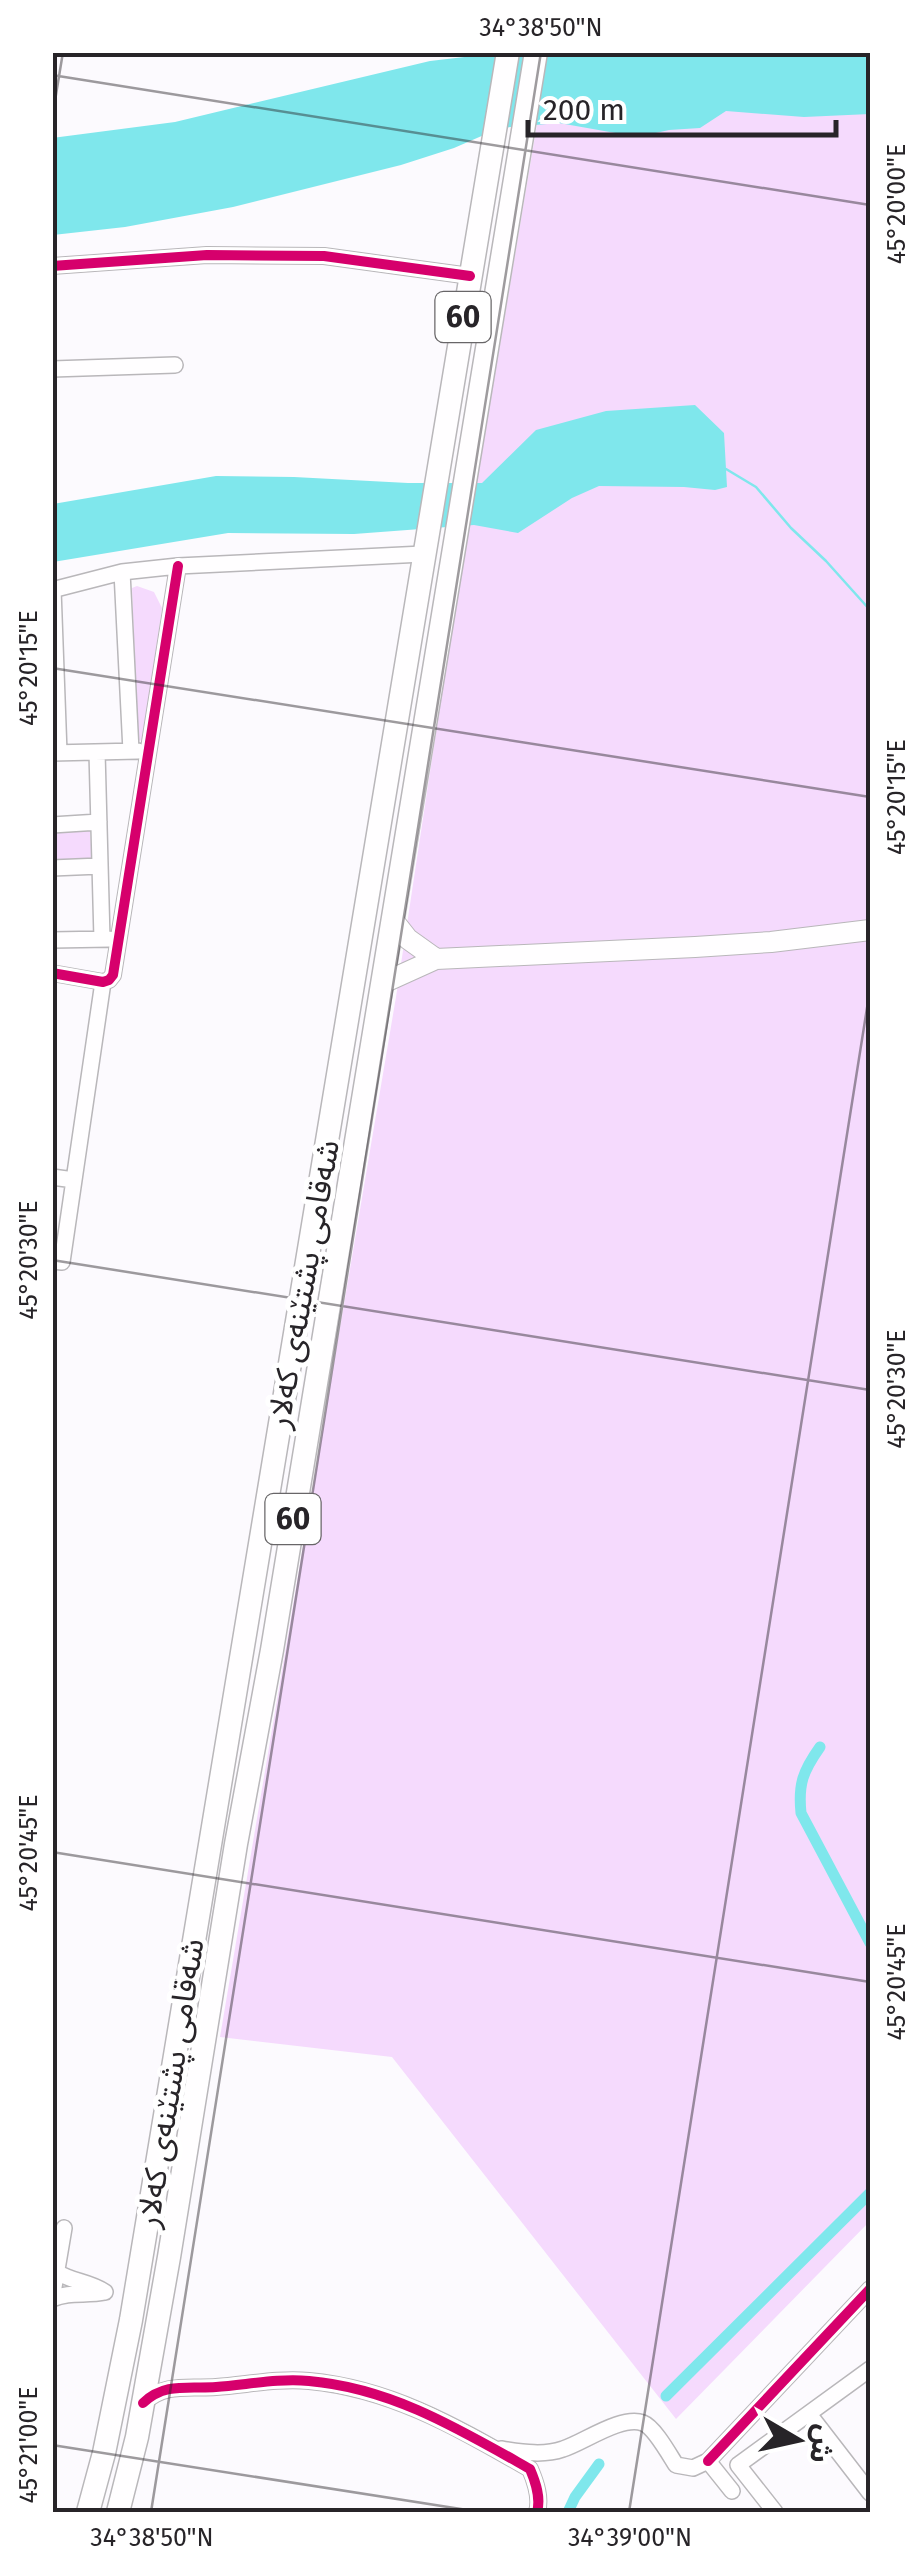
<svg xmlns="http://www.w3.org/2000/svg" width="923" height="2565" viewBox="0 0 923 2565" font-family="'Fira Sans','Noto Sans Arabic',sans-serif">
	<style>
		.green { fill: #f5dafd }
		.water { fill: #7fe7ec }
		.lines { fill: none; stroke-linecap: round; stroke-linejoin: round }
		.stream { stroke: #7fe7ec; stroke-width: 2.5 }
		.canal { stroke: #7fe7ec; stroke-width: 11 }
		.minor-casing { stroke: #b9b7ba; stroke-width: 18 }
		.major-casing { stroke: #b9b7ba; stroke-width: 22 }
		.highway-casing { stroke: #b9b7ba; stroke-width: 25 }
		.minor { stroke: #fffeff; stroke-width: 15 }
		.major { stroke: #fffeff; stroke-width: 20 }
		.highway { stroke: #fffeff; stroke-width: 22 }
		.cycleway-casing { stroke: #fff; stroke-width: 16 }
		.cycleway { stroke: #d6006c; stroke-width: 10 }
		.ticks { fill: none; stroke: #272428; stroke-width: 2.5; stroke-opacity: 0.45 }
		.labels { text-anchor: middle; dominant-baseline: central; stroke-width: 10; stroke-linejoin: round; paint-order: stroke }
		.shield { fill: #fff; stroke: #686668; stroke-width: 2.5 }
		.shield-label { font-size: 30px; font-weight: bold; fill: #272428 }
		.street-label { font-size: 32px; fill: #272428; stroke: #fff }
		.neatline { fill: none; stroke: #272428; stroke-width: 4 }
		.ticks-label { font-size: 25px; text-anchor: middle; fill: #272428 }
	</style>
	<rect width="100%" height="100%" fill="#fcfafe"/>
	<!-- green -->
	<path class="green" d="M549 53H870V2221L676 2419 392 2057 220 2037 396 997 448 653Z
		M137 586 154 592 162 608 143 741 138 740 132 588Z
		M90 831 92 858 53 860 52 832Z"/>
	<!-- water -->
	<path class="water" d="M499 53H870V114L804 117 726 111 700 128 669 130 638 137 559 123 500 128 454 148 401 165 233 207 125 227 53 235 52 138 175 122 430 61Z
		M695 405 724 433 727 487 715 490 684 487 599 486 572 498 518 533 474 525 354 534 228 533 53 562V504L216 476 294 477 408 483H482L536 430 606 411Z"/>
	<g class="lines">
		<!-- stream -->
		<path class="stream" d="M726 469 756 487 791 528 826 561 870 610
			M870 686V717"/>
		<!-- canal -->
		<path class="canal" d="M820 1747C803 1771 798 1784 801 1813L870 1943
			M666 2396 870 2193
			M568 2512 575 2497 599 2464"/>
		<defs>
			<path id="minor" d="M52 266 207 255 324 256 470 276
				M52 369 175 365
				M122 572 131 751
				M53 589 59 753
				M52 590 122 572 178 566 423 554
				M97 752 102 939
				M52 753 138 751
				M52 825 99 822
				M52 868 100 866
				M52 940 109 939
				M52 973 103 982 109 980 113 975 178 566
				M52 1177 74 1180
				M52 1261 62 1262 103 982
				M57 2272C72 2282 88 2281 105 2292
				M52 2299 64 2228
				M52 2299C70 2291 86 2296 105 2292
				M143 2403C165 2382 189 2389 216 2387 246 2385 278 2378 309 2381 393 2389 458 2428 530 2469 536 2483 541 2498 537 2512
				M809 2414 870 2493
				M501 2449C521 2452 543 2456 563 2449 583 2443 621 2415 643 2423 654 2427 669 2454 676 2465L693 2468 708 2461 732 2491
				M708 2461 870 2289
				M775 2512 738 2465 870 2369"/>
			<path id="major" d="M393 920 408 939 436 959
				M383 983 436 959 695 947 771 942 870 930"/>
			<path id="highway" d="M88 2512 104 2453 131 2320 508 52
				M118 2512 137 2437 169 2257 236 1844 272 1650 536 52"/>
		</defs>
		<!-- minor casing -->
		<use href="#minor" class="minor-casing"/>
		<!-- major casing -->
		<use href="#major" class="major-casing"/>
		<!-- highway casing -->
		<use href="#highway" class="highway-casing"/>
		<!-- minor -->
		<use href="#minor" class="minor"/>
		<!-- major -->
		<use href="#major" class="major"/>
		<!-- highway -->
		<use href="#highway" class="highway"/>
		<defs>
			<path id="cycleway" d="M52 266 207 255 324 256 470 276
				M52 973 103 982 109 980 113 975 178 566
				M143 2403C165 2382 189 2389 216 2387 246 2385 278 2378 309 2381 391 2388 459 2429 530 2469 536 2483 541 2498 537 2512
				M708 2461 870 2289"/>
		</defs>
		<!-- cycleway casing -->
		<use href="#cycleway" class="cycleway-casing"/>
		<!-- cycleway -->
		<use href="#cycleway" class="cycleway"/>
	</g>
	<!-- ticks -->
	<path class="ticks" d="M52 75 870 205M52 119 63 52M52 668 870 797M52 1260 870 1390M52 1852 870 1982M52 2445 480 2512M151 2512 541 52M629 2512 870 989"/>
	<g class="labels">
		<!-- shield labels -->
		<g class="shield">
			<rect x="435.5" y="292" width="55" height="50" rx="8"/>
			<rect x="265.5" y="1494" width="55" height="50" rx="8"/>
		</g>
		<g class="shield-label">
			<text x="463" y="317">60</text>
			<text x="293" y="1519">60</text>
		</g>
		<!-- street labels -->
		<g class="street-label">
			<text transform="translate(303 1284) rotate(-80)">شەقامی پشتێنەی کەلار</text>
			<text transform="translate(170 2083) rotate(-81)">شەقامی پشتێنەی کەلار</text>
		</g>
	</g>
	<!-- border -->
	<rect width="923" height="2565" fill="none" stroke="#ffffff" stroke-width="110"/>
	<!-- north arrow -->
	<g transform="translate(798 2440) rotate(99)" stroke="#ffffff" stroke-width="8" paint-order="stroke">
	<path d="M0-8L18 38L0 25L-18 38Z" fill="#272428"/>
	<text y="-15" font-size="28" font-weight="bold" text-anchor="middle" fill="#272428">ش</text>
	</g>
	<!-- scale -->
	<path d="M528 120v15h308v-15" fill="none" stroke="#272428" stroke-width="5"/>
	<text x="543" y="120" font-size="30" fill="#272428" stroke="#ffffff" stroke-width="8" paint-order="stroke">200 m</text>
	<rect x="55" y="55" width="813" height="2455" class="neatline"/>
	<g class="ticks-label">
		<text x="541" y="36">34°38'50"N</text>
		<text transform="translate(896 204) rotate(-90)" y="9">45°20'00"E</text>
		<text transform="translate(28 668) rotate(-90)" y="9">45°20'15"E</text>
		<text transform="translate(896 797) rotate(-90)" y="9">45°20'15"E</text>
		<text transform="translate(28 1260) rotate(-90)" y="9">45°20'30"E</text>
		<text transform="translate(896 1389) rotate(-90)" y="9">45°20'30"E</text>
		<text transform="translate(28 1853) rotate(-90)" y="9">45°20'45"E</text>
		<text transform="translate(896 1982) rotate(-90)" y="9">45°20'45"E</text>
		<text transform="translate(28 2445) rotate(-90)" y="9">45°21'00"E</text>
		<text x="152" y="2546">34°38'50"N</text>
		<text x="630" y="2546">34°39'00"N</text>
	</g>
</svg>
